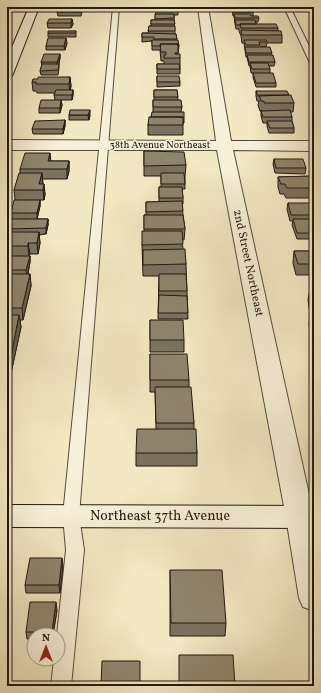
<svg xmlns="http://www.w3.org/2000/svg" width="321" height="693" viewBox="0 0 321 693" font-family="Vollkorn,serif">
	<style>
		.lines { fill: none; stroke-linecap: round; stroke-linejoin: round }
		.lane-casing { stroke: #554d3d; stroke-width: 2 }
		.street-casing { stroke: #554d3d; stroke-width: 2 }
		.secondary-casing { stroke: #211910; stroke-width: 2 }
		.lane { fill: #f7f0d8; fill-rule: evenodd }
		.street { fill: #f7f0d8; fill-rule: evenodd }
		.secondary { fill: #f7f0d8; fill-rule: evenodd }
		.wall { fill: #7a725e; stroke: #211910 }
		.shaded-wall { fill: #635d4c; stroke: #211910 }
		.building { fill: #8e856d; stroke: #211910 }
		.labels { text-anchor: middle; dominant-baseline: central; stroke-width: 3; stroke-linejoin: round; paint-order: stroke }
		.far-street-label { font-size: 10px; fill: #211910; stroke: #f7f0d8 }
		.street-label { font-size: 12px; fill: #211910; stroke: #f7f0d8 }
		.near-street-label { font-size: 14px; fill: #211910; stroke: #f7f0d8 }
	</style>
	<rect width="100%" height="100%" fill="#f2e8c3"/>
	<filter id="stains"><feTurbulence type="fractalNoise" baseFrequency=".005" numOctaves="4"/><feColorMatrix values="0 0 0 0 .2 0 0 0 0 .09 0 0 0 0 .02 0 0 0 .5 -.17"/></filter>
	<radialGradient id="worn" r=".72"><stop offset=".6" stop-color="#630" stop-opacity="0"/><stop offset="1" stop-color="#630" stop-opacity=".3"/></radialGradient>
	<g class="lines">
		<defs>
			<path id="lane" d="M113 7H119L79 516 84 550 71 686H51L54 659H58L57 635 66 550 63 516Z
				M284 7H290L314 56V65L310 63Z"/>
			<path id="street" d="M7 7H82L77 10 7 11Z
				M198 7H208L231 141H314V151L233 150 314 517V611L303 607 299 598 286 517 217 150H7V140L216 141Z"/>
			<path id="secondary" d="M29 7H39L13 74 11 77 7 78V59Z
				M7 505 314 506V528L7 527Z"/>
		</defs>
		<!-- lane casing -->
		<use href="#lane" class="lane-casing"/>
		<!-- street casing -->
		<use href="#street" class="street-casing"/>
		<!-- secondary casing -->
		<use href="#secondary" class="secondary-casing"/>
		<!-- lane -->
		<use href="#lane" class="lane"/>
		<!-- street -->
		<use href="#street" class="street"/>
		<!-- secondary -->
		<use href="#secondary" class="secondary"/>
	</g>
	<!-- wall -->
	<path class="wall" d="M230 7H245L253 12V16L259 18 258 22H256V24L278 28V31L282 35V43H267L266 47H260L272 53 271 55 275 62 274 66H269L270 69V73L276 83V87H256L253 77V73H251L250 66H249L247 57H246L244 43H242L241 36 239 31V29H236L235 24 234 16H233L232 10H231Z
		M156 8 178 11V15H174L175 34H176L177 40 179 46 178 54 180 58V74H157V64H164V61H161L160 50H152V41L142 42V33H148L149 26H151V20H155Z
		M57 12H82L81 16H58Z
		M72 19 73 24 71 28H48L47 23Z
		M76 31V37H48V33Z
		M67 43 65 50H46V46Z
		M60 54V58L59 64V68L58 75H41L40 71 42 65 41 62Z
		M157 76 180 82V86L157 87Z
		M70 77 71 86 70 90H73V95L72 100H61L62 105 60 113H39V108L55 100 54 95 55 93H37L36 91H33L32 82Z
		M154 90H177L178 100 182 107 181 112 184 118V123H183V135H148V125L153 112V100H154Z
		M256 91 289 95 294 103 293 112H290L292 117V121L294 128V133H269L267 126V123H263L261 116V111H263H260L258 105 259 101H257L256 96Z
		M69 115H90L89 120H69Z
		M65 120V126L63 134H33L32 129Z
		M144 151 186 165 185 176V189H182L183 198V204H182L183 215 185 229 184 240H182L183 249 186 264 188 319H158L159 276H143L142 245 144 231V215H146V202H159V187H161V176H144Z
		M274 159 306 168 305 174 275 173 273 164Z
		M51 161H69V171L67 179H42L45 194 44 200H40V206L37 219H48V225L46 234 39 235 40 243 38 254H30L29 256H30V262L28 274H30L31 286 23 320H20L21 327 11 373H7V229L12 219 11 213 15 200 14 190 20 173V169Z
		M314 176V198H286L284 194H280L278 187V177Z
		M288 203 314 209V239H297L292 225 293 221H290L287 209Z
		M294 251H314V275H296L293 263Z
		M310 289H314V339H312L309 325 310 314 308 300Z
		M150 320 184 340V352H150Z
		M150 354 189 380V387L194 423V429L197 453V466H136V453L156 429 155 392H150Z
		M63 565 60 593H26L25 585Z
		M170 570 226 623 225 636H170Z
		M57 610 53 635H34V639H27L26 632Z"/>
	<!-- shaded-wall -->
	<path class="shaded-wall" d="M72 19 73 24 71 28V23Z
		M66 38 67 43 65 50 64 46Z
		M60 54V58L58 66 57 62Z
		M70 77 71 86 70 93 69 84Z
		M73 90V95L72 100V95Z
		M61 100 62 105 60 113V108Z
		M90 110V115L89 120 88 115Z
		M65 120V126L63 134V129Z
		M50 153 51 162 48 161Z
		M69 161V171L67 179V169Z
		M42 173 43 183 41 190 39 184Z
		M44 184 45 194 44 200 43 190Z
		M40 200V206L37 219V213Z
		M48 219V225L46 234V228Z
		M39 232 40 243 38 254 37 243Z
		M28 243 30 254 29 257 28 246Z
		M30 256V262L27 277 26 270Z
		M30 274 31 286 23 320 22 308Z
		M19 315 21 327 11 373 10 361Z
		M62 558 63 565 60 593 59 585Z
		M56 602 57 610 53 635H52V632Z"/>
	<!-- building -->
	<path class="building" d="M232 7H252L253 12H233Z
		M59 8H81L80 12H57Z
		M156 8H178V11H156Z
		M155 14H174V18L155 19Z
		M234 14H250L251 16H258L259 18H235Z
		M49 19H72L71 23H47Z
		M151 20H174L175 24H151Z
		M235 20H255L256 24H240V25H236Z
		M240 24H276L278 28H241Z
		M149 26H175V31H148Z
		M241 30 281 31 282 35H242Z
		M48 31H76L75 33H48Z
		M142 33 176 34 177 39H154V37H142Z
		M48 38H66L64 46H46Z
		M152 40H178L179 46H178V44H160L161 46H152Z
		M244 40H266L267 42H259L260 45H246Z
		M160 44H178V53H175V54H180V58H164V55H166V52H161Z
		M245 47H270L272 53H246Z
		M44 54H60L57 62H41Z
		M247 55H273L275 62H249Z
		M250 63H268L270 69H252Z
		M42 64H59L58 70 40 71Z
		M157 64H179L180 69H157Z
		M253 73H273L276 83H256Z
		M157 76H179L180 82H157Z
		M38 77H70L69 84H36V82H32L33 79H38Z
		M56 90H73L72 95H54Z
		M154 90H177L178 97H154Z
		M256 91H287L289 95 258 96Z
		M259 95H291L294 103H264V101H261Z
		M41 100H61L60 108H39Z
		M153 100H181L182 107H153Z
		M70 110H90L88 115H69Z
		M290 110 292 117H263L261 111Z
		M152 112H184V118H183V117H151Z
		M149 117H183V125H148Z
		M65 120 63 129H32L35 121Z
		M267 121H292L294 128H270Z
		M144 151 184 152 186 165 144 166Z
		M25 153H50L48 161H69L67 169H20Z
		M274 159H303L306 168H276Z
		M19 173H42L39 184H44L43 190H14Z
		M161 173H184L185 184H161Z
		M314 176V188H287L285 184H281L278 177Z
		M159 187H182L183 198H159Z
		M14 200H40L37 213H11Z
		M182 201 183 211 146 212V202Z
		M288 203H312L314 209V215H291Z
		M144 215H183L185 229H144Z
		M10 219H48L46 228 7 229Z
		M293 219H314V233H297Z
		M142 231H182L183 244 142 245Z
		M7 232H39L37 243H28V246H7Z
		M185 249 186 264 143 265V250Z
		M294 251H314V264H298Z
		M7 256H30L26 270H7Z
		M7 274H30L22 308H7Z
		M159 274H186L187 291H159Z
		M310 289H314V302H312Z
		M159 295 187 296 188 313H158Z
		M310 314H314V327Z
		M7 315H19L10 361H7Z
		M150 320H183L184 340H150Z
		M150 354H187L189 380H150Z
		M155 387H191L194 423H156Z
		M137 429H196L197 453H136Z
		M30 558H62L59 585H25Z
		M170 570H222L226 623H171Z
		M30 602H56L52 632H26Z
		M179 655H233L235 686H179Z
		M102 661H140V686H101Z"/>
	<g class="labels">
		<!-- far-street labels -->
		<g class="far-street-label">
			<text x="160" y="145">38th Avenue Northeast</text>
		</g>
		<!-- street labels -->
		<g class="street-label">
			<text transform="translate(248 263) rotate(78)">2nd Street Northeast</text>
		</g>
		<!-- near-street labels -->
		<g class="near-street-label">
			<text x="160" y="516">Northeast 37th Avenue</text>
		</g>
	</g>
	<!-- margin -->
	<rect width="321" height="693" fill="none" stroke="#f2e8c3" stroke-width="24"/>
	<rect x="8" y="8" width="305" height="677" fill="none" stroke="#211910" stroke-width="2"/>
	<rect x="12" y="12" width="297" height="669" fill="none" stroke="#211910"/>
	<!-- north arrow -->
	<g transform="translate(46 647)"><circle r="19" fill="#f7f0d8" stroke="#a19a88"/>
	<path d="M0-3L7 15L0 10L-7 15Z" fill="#8f2418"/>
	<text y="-6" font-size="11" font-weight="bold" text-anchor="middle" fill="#211910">N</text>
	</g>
	<rect width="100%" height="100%" filter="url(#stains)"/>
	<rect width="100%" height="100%" fill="url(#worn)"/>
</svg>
